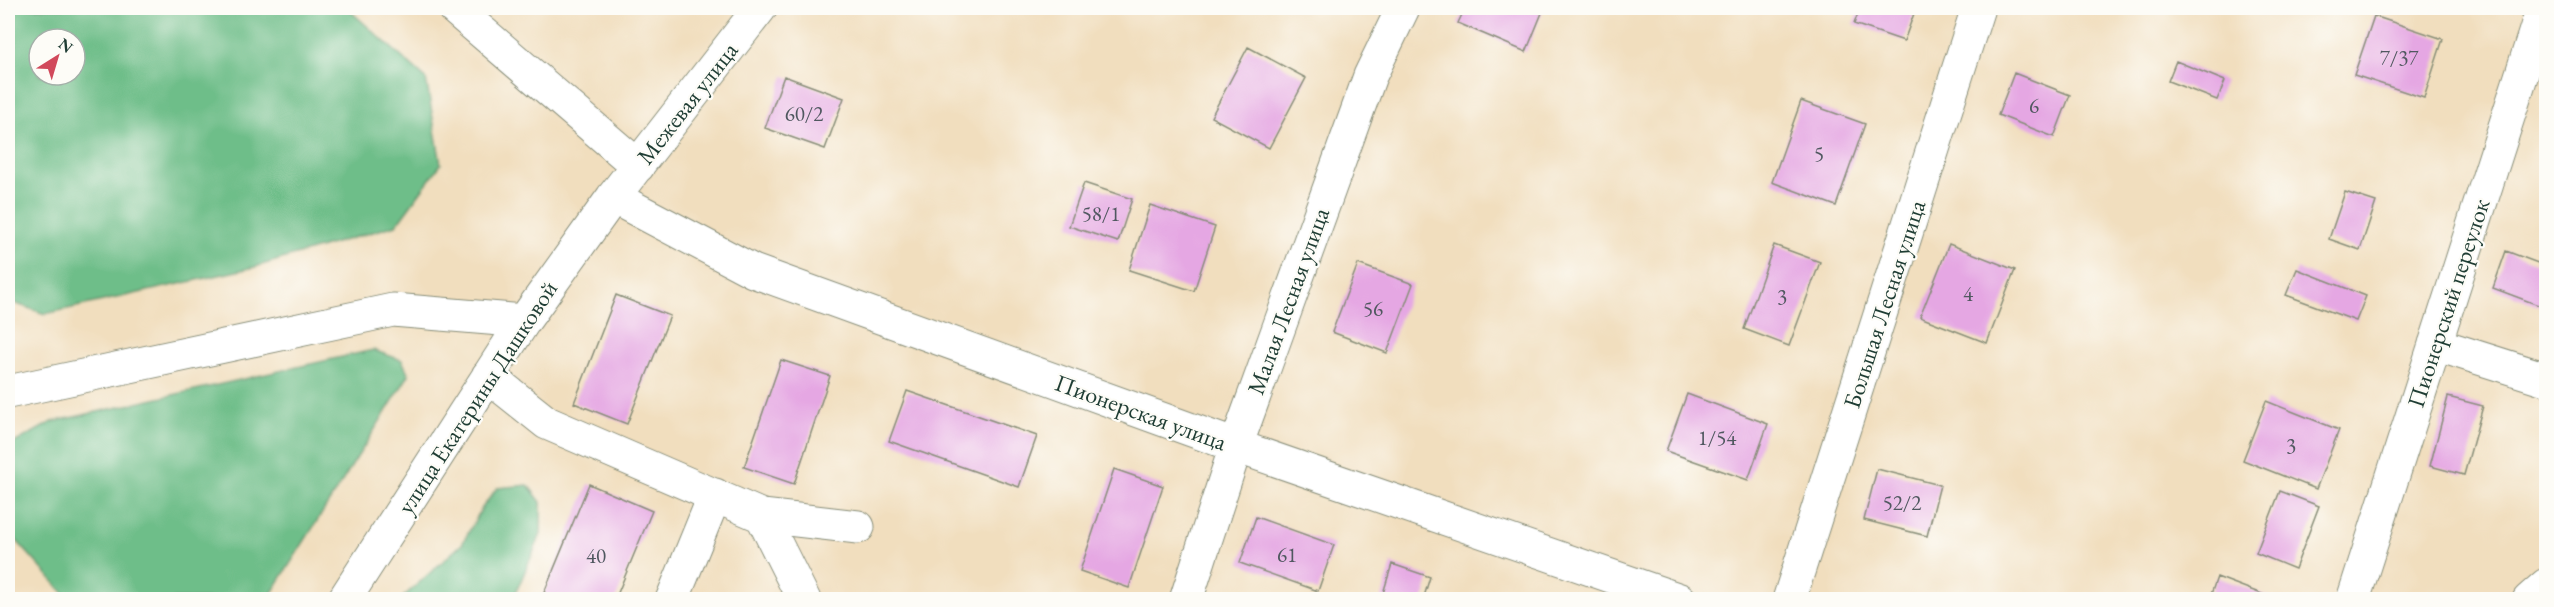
<svg xmlns="http://www.w3.org/2000/svg" width="2554" height="607" viewBox="0 0 2554 607" font-family="'EB Garamond',serif">
	<style>
		.forest { fill: #6ebe89; stroke: #467e5e; stroke-width: 1.5; fill-rule: evenodd }
		.building { fill: #e5a7e3 }
		.lines { fill: none; stroke-linecap: round; stroke-linejoin: round }
		.minor-casing { stroke: #888e79; stroke-width: 35 }
		.minor { stroke: #fff; stroke-width: 33 }
		.labels { text-anchor: middle; dominant-baseline: central; stroke-width: 4.5; stroke-linejoin: round; paint-order: stroke }
		.number-label { font-size: 21px; fill: #505860 }
		.street-label { font-size: 24px; fill: #1f3d34; stroke: #fdfcf7 }
	</style>
	<rect width="100%" height="100%" fill="#fdfcf7"/>
	<filter id="ink" filterUnits="userSpaceOnUse"><feTurbulence type="fractalNoise" baseFrequency=".0167" numOctaves="2"/><feDisplacementMap in="SourceGraphic" scale="12" xChannelSelector="R" yChannelSelector="G"/><feConvolveMatrix kernelMatrix="1 2 1 2 8 2 1 2 1" color-interpolation-filters="sRGB"/></filter>
	<filter id="wash" filterUnits="userSpaceOnUse"><feTurbulence type="fractalNoise" baseFrequency=".008" numOctaves="4" result="noise"/><feDisplacementMap in="SourceGraphic" scale="24" xChannelSelector="R" yChannelSelector="G"/><feGaussianBlur stdDeviation="1.35" result="paint"/><feColorMatrix in="noise" values="0 0 0 0 0 0 0 0 0 0 0 0 0 0 0 0 0 1.4 0 .05"/><feComposite in="paint" operator="in"/></filter>
	<g filter="url(#wash)">
		<rect width="100%" height="100%" fill="#f1debe"/>
		<!-- forest -->
		<path class="forest" d="M8 8H347L426 79 441 164 396 225 255 267 45 314 8 301ZM39 39H75V75H39Z
			M373 350 402 360 409 375 268 599H69L8 531V449L12 444 52 422Z
			M528 485 541 502V534L513 599H401L462 544 482 508 497 488Z"/>
		<g id="blocks">
			<!-- building -->
			<path class="building" d="M1465 8H1544L1526 52 1458 23Z
				M1860 8H1916L1904 41 1854 24Z
				M2374 16 2443 39 2424 98 2354 75Z
				M1248 47 1306 78 1269 148 1211 117Z
				M2176 61 2225 81 2217 100 2168 81Z
				M2014 73 2070 95 2054 137 1998 115Z
				M784 76 844 98 825 149 765 128Z
				M1801 101 1865 124 1836 206 1772 182Z
				M1084 183 1132 199 1118 242 1069 226Z
				M2345 192 2376 202 2360 250 2329 239Z
				M1150 205 1215 227 1194 291 1129 270Z
				M1949 244 2015 270 1987 343 1920 317Z
				M1774 245 1820 262 1789 346 1744 329Z
				M2506 251 2546 266V308L2493 288Z
				M1358 264 1413 284 1387 353 1332 332Z
				M2297 269 2366 296 2356 321 2286 295Z
				M616 295 670 316 627 424 574 403Z
				M781 360 830 376 794 484 744 467Z
				M907 391 1037 436 1019 487 889 441Z
				M1687 394 1768 424 1748 480 1666 451Z
				M2448 397 2483 406 2464 475 2430 466Z
				M2266 401 2339 430 2316 489 2243 460Z
				M1114 469 1163 486 1129 588 1080 571Z
				M1877 469 1940 485 1927 536 1864 520Z
				M589 484 652 511 615 600H541Z
				M2280 491 2319 506 2295 569 2256 553Z
				M1256 517 1334 545 1318 591 1240 563Z
				M1392 564 1430 577 1423 600H1381Z
				M2217 577 2275 599V600H2209Z"/>
		</g>
	</g>
	<g filter="url(#ink)">
		<use href="#blocks" fill-opacity="0" stroke="#888e79" stroke-width="1.5"/>
		<g class="lines">
			<defs>
				<path id="minor" d="M454 8 638 166
					M613 197 753 271 1236 446 1680 600
					M2435 344 2546 379
					M488 376 547 423 762 516 858 527
					M8 392 393 310 524 321
					M762 516 804 600
					M344 600 524 321 613 197 760 8
					M672 600 715 495
					M1186 600 1236 446 1370 76 1403 8
					M1789 600 1978 8
					M2353 600 2543 8
					M2529 600 2546 585"/>
			</defs>
			<!-- minor casing -->
			<use href="#minor" class="minor-casing"/>
			<!-- minor -->
			<use href="#minor" class="minor"/>
		</g>
	</g>
	<g class="labels">
		<!-- number labels -->
		<g class="number-label">
			<text x="2399" y="57">7/37</text>
			<text x="2034" y="105">6</text>
			<text x="804" y="113">60/2</text>
			<text x="1819" y="153">5</text>
			<text x="1101" y="213">58/1</text>
			<text x="1968" y="293">4</text>
			<text x="1782" y="296">3</text>
			<text x="1373" y="308">56</text>
			<text x="1717" y="437">1/54</text>
			<text x="2291" y="445">3</text>
			<text x="1902" y="502">52/2</text>
			<text x="1287" y="554">61</text>
			<text x="596" y="555">40</text>
		</g>
		<!-- street labels -->
		<g class="street-label">
			<text transform="translate(687 103) rotate(-52)">Межевая улица</text>
			<text transform="translate(1288 301) rotate(-70)">Малая Лесная улица</text>
			<text transform="translate(2448 303) rotate(-72)">Пионерский переулок</text>
			<text transform="translate(1884 304) rotate(-72)">Большая Лесная улица</text>
			<text transform="translate(477 397) rotate(-57)">улица Екатерины Дашковой</text>
			<text transform="translate(1141 412) rotate(20)">Пионерская улица</text>
		</g>
	</g>
	<!-- margin -->
	<rect width="2554" height="607" fill="none" stroke="#fdfcf7" stroke-width="30"/>
	<!-- north arrow -->
	<g transform="translate(57 57) rotate(37)"><circle r="28" fill="#fdfcf7" stroke="#a4b0a9" stroke-width="1.5"/>
	<path d="M0-4.5L10 22L0 15L-10 22Z" fill="#d1495b"/>
	<text y="-9" font-size="16" font-weight="bold" text-anchor="middle" fill="#1f3d34">N</text>
	</g>
</svg>
